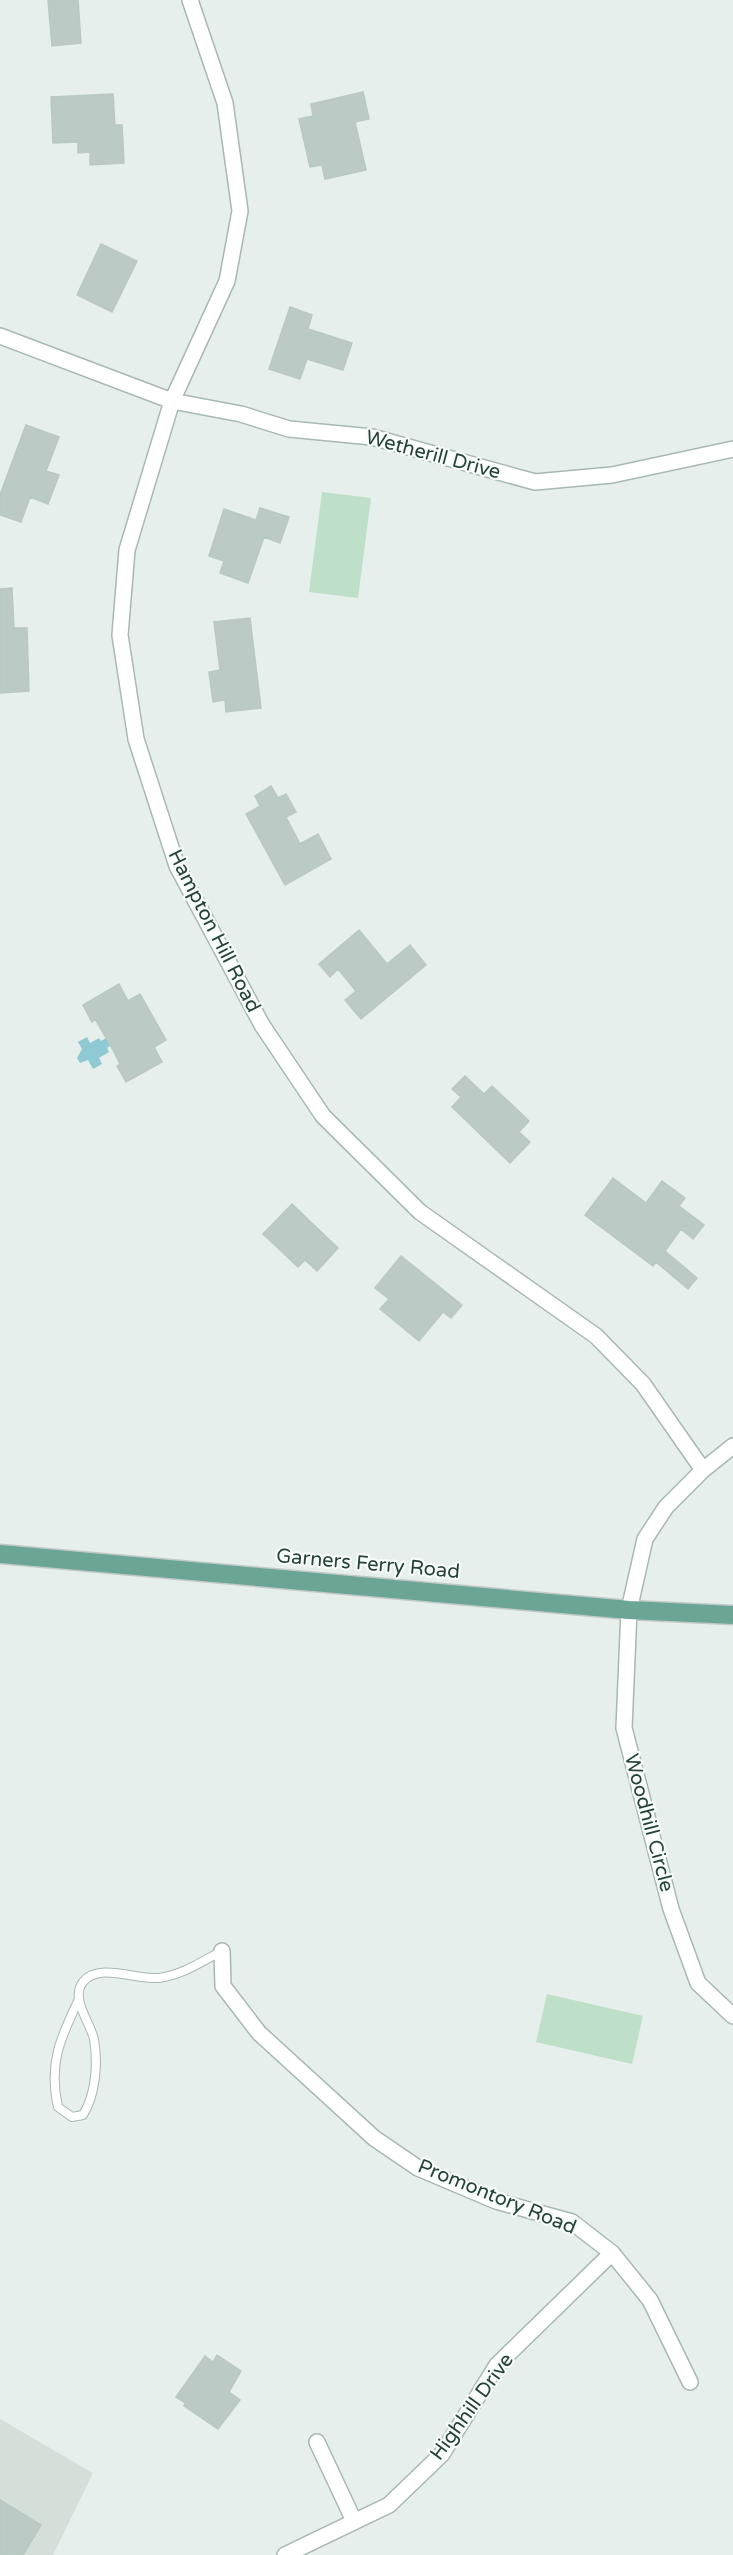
<svg xmlns="http://www.w3.org/2000/svg" width="733" height="2555" viewBox="0 0 733 2555" font-family="'Varela Round',sans-serif">
	<style>
		.built { fill: #d4dfda }
		.green { fill: #bfe0c8 }
		.water { fill: #8ec9d4 }
		.building { fill: #bbcac4; stroke: #b8c9c2; stroke-width: 1.5 }
		.lines { fill: none; stroke-linecap: round; stroke-linejoin: round }
		.service-casing { stroke: #a8b8b2; stroke-width: 10 }
		.minor-casing { stroke: #a8b8b2; stroke-width: 18 }
		.primary-casing { stroke: #c2cac8; stroke-width: 21 }
		.service { stroke: #fff; stroke-width: 8 }
		.minor { stroke: #fff; stroke-width: 15 }
		.primary { stroke: #6aa596; stroke-width: 18 }
		.labels { text-anchor: middle; dominant-baseline: central; stroke-width: 4.5; stroke-linejoin: round; paint-order: stroke }
		.street-label { font-size: 20px; fill: #24423a; stroke: #f7fbf9 }
	</style>
	<rect width="100%" height="100%" fill="#e6efeb"/>
	<!-- built -->
	<path class="built" d="M0 2419 93 2473 53 2555H0Z"/>
	<!-- green -->
	<path class="green" d="M322 492 371 498 358 598 309 592Z
		M547 1994 643 2016 632 2064 536 2042Z"/>
	<!-- water -->
	<path class="water" d="M87 1037 90 1043 99 1038 101 1041 106 1038 110 1046 107 1048 109 1052 99 1058 102 1064 93 1069 88 1060 80 1063 77 1058 82 1049 78 1042Z"/>
	<!-- building -->
	<path class="building" d="M48 0H78L81 43 52 46Z
		M363 92 369 119 355 122 366 170 325 179 322 165 310 167 299 119 313 116 311 104Z
		M113 94 115 125H122L124 163 90 165V152L78 153V142L53 143 51 97Z
		M101 244 137 261 112 312 77 295Z
		M290 307 312 315 308 329 352 343 343 370 307 359 300 379 269 369Z
		M26 425 59 437 46 471 59 475 48 504 30 497 21 522 0 515V495Z
		M260 508 289 517 280 543 264 537 248 583 220 573 224 561 209 556 224 509 256 520Z
		M12 588 14 628H27L29 691 0 693V589Z
		M250 618 261 708 226 712 225 700 213 702 209 672 220 670 214 622Z
		M271 786 278 798 286 794 296 812 286 817 300 844 318 834 331 859 285 885 246 814 260 806 255 796Z
		M359 930 387 964 410 945 426 965 361 1019 345 1000 356 991 338 969 330 977 319 964Z
		M119 984 128 1001 140 994 166 1040 154 1047 162 1062 126 1082 117 1066 120 1064 114 1052 95 1019 92 1022 83 1005Z
		M465 1076 484 1094 492 1086 529 1121 519 1132 530 1142 510 1163 452 1107 461 1097 452 1089Z
		M613 1178 646 1203 662 1181 685 1198 679 1206 704 1225 693 1239 681 1229 665 1251 697 1278 688 1289 656 1262 653 1266 585 1215Z
		M292 1204 338 1248 317 1271 305 1260 298 1267 263 1234Z
		M401 1256 462 1305 451 1318 443 1312 419 1341 380 1309 389 1299 375 1288Z
		M217 2355 241 2371 229 2392 240 2400 218 2429 184 2406 185 2403 176 2397 205 2356 213 2362Z
		M0 2500 41 2525 23 2555H0Z"/>
	<g class="lines">
		<defs>
			<path id="service" d="M79 1999C61 2037 48 2063 58 2107L72 2117 83 2115C96 2094 98 2063 94 2039 90 2022 70 1998 83 1982 98 1962 137 1980 159 1978 182 1975 201 1962 222 1951"/>
			<path id="minor" d="M190 0 225 103 240 211 227 281 172 401 127 550 120 635 136 739 177 866 262 1025 323 1116 420 1212 596 1336 643 1384 703 1470 666 1507 645 1539 629 1610 624 1728 671 1909 698 1983 733 2016
				M0 336 172 401 241 414 289 429 372 437 535 482 612 475 733 449
				M703 1470 733 1446
				M222 1951 223 1986 259 2033 374 2138 418 2168 496 2201 572 2222 612 2253 650 2300 690 2382
				M317 2442 354 2521
				M285 2555 389 2505 442 2454 497 2365 612 2253"/>
			<path id="primary" d="M0 1554 629 1610 733 1615"/>
		</defs>
		<!-- service casing -->
		<use href="#service" class="service-casing"/>
		<!-- minor casing -->
		<use href="#minor" class="minor-casing"/>
		<!-- primary casing -->
		<use href="#primary" class="primary-casing"/>
		<!-- service -->
		<use href="#service" class="service"/>
		<!-- minor -->
		<use href="#minor" class="minor"/>
		<!-- primary -->
		<use href="#primary" class="primary"/>
	</g>
	<g class="labels">
		<!-- street labels -->
		<g class="street-label">
			<text transform="translate(433 455) rotate(15)">Wetherill Drive</text>
			<text transform="translate(214 931) rotate(63)">Hampton Hill Road</text>
			<text transform="translate(368 1564) rotate(5)">Garners Ferry Road</text>
			<text transform="translate(649 1823) rotate(75)">Woodhill Circle</text>
			<text transform="translate(497 2197) rotate(22)">Promontory Road</text>
			<text transform="translate(472 2407) rotate(-54)">Highhill Drive</text>
		</g>
	</g>
</svg>
